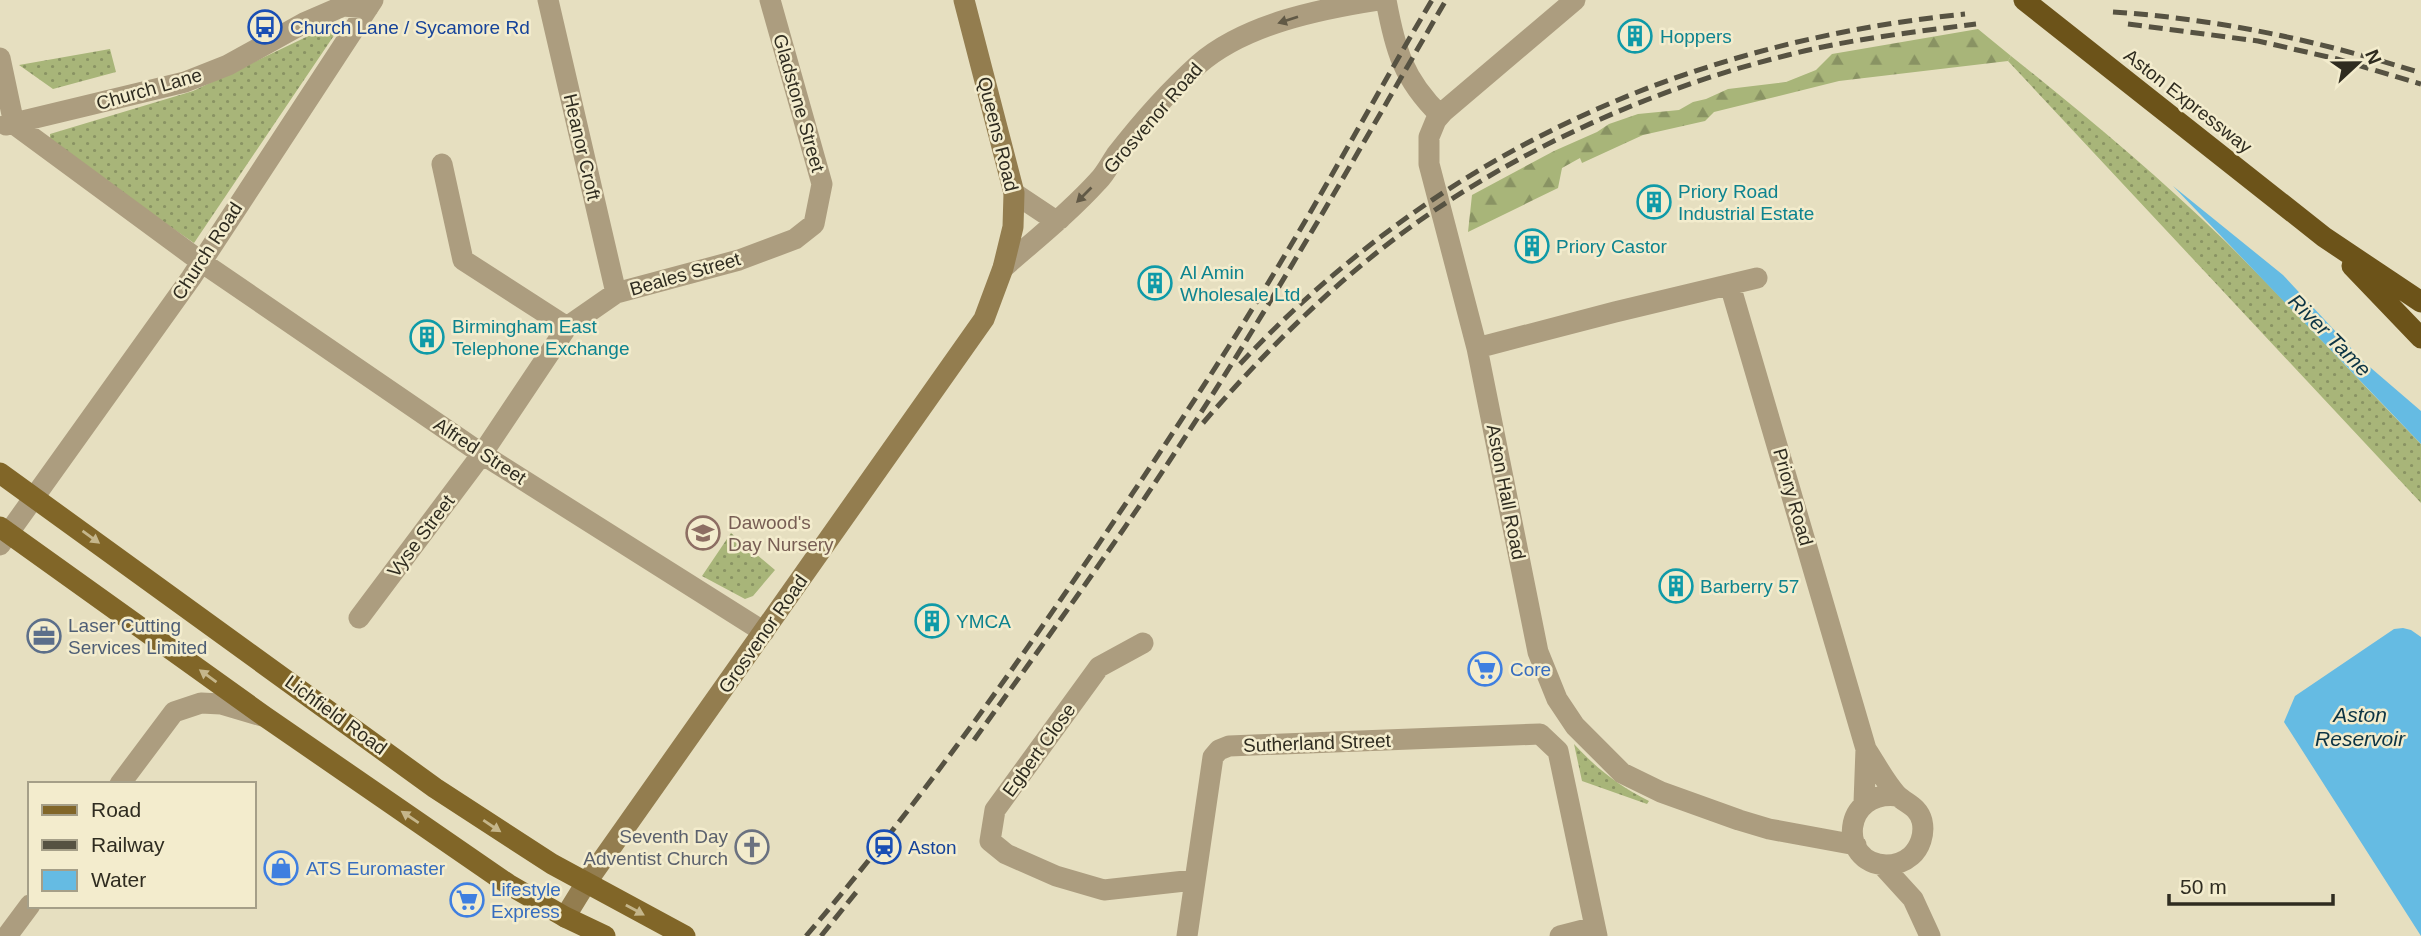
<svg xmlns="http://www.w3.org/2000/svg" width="2421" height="936" viewBox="0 0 2421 936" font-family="Arial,sans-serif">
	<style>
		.grass { fill: url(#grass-dots) }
		.forest { fill: url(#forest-firs) }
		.water { fill: #65bbe3 }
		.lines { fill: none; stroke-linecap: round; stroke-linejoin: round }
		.street { stroke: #ac9d7f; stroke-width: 21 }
		.secondary { stroke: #937d4f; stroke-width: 21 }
		.primary { stroke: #816628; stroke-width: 21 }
		.highway { stroke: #6c5319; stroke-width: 21 }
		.rail { stroke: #565242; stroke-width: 5; stroke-dasharray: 14 7; stroke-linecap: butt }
		.oneway { fill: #615946 }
		.oneway2 { fill: #c5b68b }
		.labels { text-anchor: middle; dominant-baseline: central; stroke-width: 5; stroke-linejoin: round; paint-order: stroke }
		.transit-label { font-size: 19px; fill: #164399; stroke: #f3eccd; text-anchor: start }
		.culture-label { font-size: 19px; fill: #0d838f; stroke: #f3eccd; text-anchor: start }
		.street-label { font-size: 19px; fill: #2f2c20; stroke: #f3eccd }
		.education-label { font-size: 19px; fill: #785e54; stroke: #f3eccd; text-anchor: start }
		.service-label { font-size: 19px; fill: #4e5e75; stroke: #f3eccd; text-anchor: start }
		.shop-label { font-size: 19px; fill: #366cbe; stroke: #f3eccd; text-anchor: start }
		.worship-label { font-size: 19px; fill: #5b616d; stroke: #f3eccd; text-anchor: end }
		.water-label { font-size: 21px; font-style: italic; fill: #0c3444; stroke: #f3eccd }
	</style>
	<defs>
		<pattern id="grass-dots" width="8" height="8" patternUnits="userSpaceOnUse" patternTransform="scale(1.75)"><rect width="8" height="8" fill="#a8b579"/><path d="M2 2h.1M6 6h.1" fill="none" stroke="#899363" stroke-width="1.8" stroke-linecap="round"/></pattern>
		<pattern id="forest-firs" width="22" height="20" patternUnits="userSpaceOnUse" patternTransform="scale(1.75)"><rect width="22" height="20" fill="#a8b579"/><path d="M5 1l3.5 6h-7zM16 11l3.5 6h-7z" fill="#899363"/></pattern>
	</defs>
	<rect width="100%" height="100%" fill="#e6dfc0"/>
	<!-- grass -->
	<path class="grass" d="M325 28 335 34 194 243 50 144V134L193 91Z
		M110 49 116 72 53 89 19 65Z
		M2011 56C2085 115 2157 175 2225 241 2292 307 2355 377 2421 444V503L2008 61Z
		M731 533 775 570 753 596 745 599 702 576Z
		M1574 744C1596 768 1619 786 1649 801L1647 804 1582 781Z"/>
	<!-- forest -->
	<path class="forest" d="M1978 29 2011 56 2008 61 1839 81 1714 112 1705 121 1643 135 1582 163 1580 158 1562 168 1558 188 1468 232 1472 195 1554 151 1597 132 1609 124 1638 114 1679 110 1693 102 1706 99 1728 89 1786 82 1816 70 1832 54Z"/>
	<!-- water -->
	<path class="water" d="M2173 186 2283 275 2364 362 2421 411V444Z
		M2403 628 2411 630 2421 637V936L2284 722 2295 696 2394 629Z"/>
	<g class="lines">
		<!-- street -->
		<path class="street" d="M548 0 616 293
			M1386 0C1395 49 1403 79 1440 115
			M1575 0 1443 112 1436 120 1429 137V164L1477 348 1538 652 1557 699 1575 726 1622 773 1661 792 1739 820 1769 829 1856 845
			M0 58 14 124 200 261 482 454 764 632
			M6 125 185 82 228 65 304 23 343 6 368 8
			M442 164 463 260 567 327
			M1014 193 1050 217 1060 219
			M1003 268C1035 240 1069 213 1098 181 1105 174 1110 164 1116 155 1140 124 1169 91 1199 64 1245 24 1320 9 1378 0
			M1730 285 1866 749 1864 803
			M1477 348 1615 312 1757 278
			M0 545 191 278 373 0
			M359 618 482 454 567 327 616 293 739 260 795 239 814 224 822 184 770 0
			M1143 643 1099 667 995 810 990 841 1006 854 1056 876 1104 890 1194 880
			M1866 749C1876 764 1885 782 1897 795 1906 804 1918 806 1922 821 1925 834 1920 848 1911 856 1904 862 1895 865 1886 865 1837 863 1842 789 1898 796
			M120 784 174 712 201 703 221 704 262 716
			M1882 865 1913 899 1930 936
			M7 936 30 905
			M1187 936 1213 757 1219 750 1229 746 1540 734 1558 751 1597 936
			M1560 936 1595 927"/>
		<!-- secondary -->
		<path class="secondary" d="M565 917 586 883 984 319 1003 268 1013 227 1014 193 964 0"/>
		<!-- primary -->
		<path class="primary" d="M0 473 435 788 552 864 685 936
			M0 527 264 716 508 884 565 917 605 936"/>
		<!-- highway -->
		<path class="highway" d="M2024 0 2324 237 2421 302
			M2352 266 2421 338"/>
		<!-- rail -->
		<path class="rail" d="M2113 12C2219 19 2320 41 2421 73
			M2128 24 2258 41 2337 59 2421 84
			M1240 364C1436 155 1682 43 1965 14
			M1203 423C1267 349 1338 278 1419 221 1529 144 1658 87 1788 55 1850 39 1914 32 1976 24
			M974 740C1063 617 1151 494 1231 365 1306 245 1375 122 1446 0
			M806 936C914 810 1011 674 1104 536 1165 445 1226 354 1282 260 1334 174 1381 86 1432 0
			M821 936 858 890"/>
	</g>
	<!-- one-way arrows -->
	<defs><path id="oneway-solid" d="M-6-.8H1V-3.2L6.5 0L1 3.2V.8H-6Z" transform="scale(1.75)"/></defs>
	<g class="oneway">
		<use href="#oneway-solid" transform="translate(1288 20) rotate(162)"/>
		<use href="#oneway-solid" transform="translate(1084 195) rotate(135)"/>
	</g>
	<g class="oneway2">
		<use href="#oneway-solid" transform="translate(91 537) rotate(36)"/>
		<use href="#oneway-solid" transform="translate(208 676) rotate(-144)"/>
		<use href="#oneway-solid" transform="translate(410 817) rotate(-146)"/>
		<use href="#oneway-solid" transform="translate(492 826) rotate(34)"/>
		<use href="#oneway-solid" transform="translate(635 910) rotate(29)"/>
	</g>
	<!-- icons -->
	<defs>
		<symbol id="bus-ring" viewBox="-11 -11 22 22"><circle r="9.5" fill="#f3eccd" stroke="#1a4fb4" stroke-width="1.5"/><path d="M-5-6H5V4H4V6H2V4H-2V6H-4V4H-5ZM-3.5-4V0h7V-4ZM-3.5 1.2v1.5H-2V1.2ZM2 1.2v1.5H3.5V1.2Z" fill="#1a4fb4"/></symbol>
		<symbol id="building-ring" viewBox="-11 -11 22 22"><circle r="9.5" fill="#f3eccd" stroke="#0f9aa8" stroke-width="1.5"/><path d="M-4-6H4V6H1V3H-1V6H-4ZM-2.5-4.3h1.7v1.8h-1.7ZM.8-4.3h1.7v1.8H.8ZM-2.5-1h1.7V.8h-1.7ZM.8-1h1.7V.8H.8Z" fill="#0f9aa8"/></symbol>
		<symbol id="school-ring" viewBox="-11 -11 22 22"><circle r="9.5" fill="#f3eccd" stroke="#8d6e63" stroke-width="1.5"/><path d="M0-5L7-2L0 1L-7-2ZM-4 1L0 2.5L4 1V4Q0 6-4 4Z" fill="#8d6e63"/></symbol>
		<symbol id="office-ring" viewBox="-11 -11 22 22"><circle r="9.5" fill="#f3eccd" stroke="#5c6f8a" stroke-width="1.5"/><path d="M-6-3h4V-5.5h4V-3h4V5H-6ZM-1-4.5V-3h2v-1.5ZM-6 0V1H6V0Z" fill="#5c6f8a"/></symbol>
		<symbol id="supermarket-ring" viewBox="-11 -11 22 22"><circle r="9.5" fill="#f3eccd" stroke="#3f7fe0" stroke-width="1.5"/><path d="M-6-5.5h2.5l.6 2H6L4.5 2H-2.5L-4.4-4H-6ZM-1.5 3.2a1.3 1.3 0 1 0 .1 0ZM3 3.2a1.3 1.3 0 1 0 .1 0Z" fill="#3f7fe0"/></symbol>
		<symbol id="church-ring" viewBox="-11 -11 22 22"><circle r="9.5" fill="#f3eccd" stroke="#6b7280" stroke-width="1.5"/><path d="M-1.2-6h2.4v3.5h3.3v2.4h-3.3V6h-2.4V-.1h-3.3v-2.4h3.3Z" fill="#6b7280"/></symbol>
		<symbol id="station-ring" viewBox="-11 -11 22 22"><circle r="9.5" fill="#f3eccd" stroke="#1a4fb4" stroke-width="1.5"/><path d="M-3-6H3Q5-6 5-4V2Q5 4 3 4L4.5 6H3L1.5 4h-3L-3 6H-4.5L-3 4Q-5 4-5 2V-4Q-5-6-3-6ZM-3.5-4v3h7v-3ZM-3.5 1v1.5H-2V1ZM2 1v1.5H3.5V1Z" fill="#1a4fb4"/></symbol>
		<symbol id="shop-ring" viewBox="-11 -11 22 22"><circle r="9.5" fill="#f3eccd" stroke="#3f7fe0" stroke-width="1.5"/><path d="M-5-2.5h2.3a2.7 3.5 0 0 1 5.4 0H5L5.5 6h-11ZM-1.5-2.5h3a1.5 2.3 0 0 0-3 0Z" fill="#3f7fe0"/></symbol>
	</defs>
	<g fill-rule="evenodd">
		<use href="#bus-ring" x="246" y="8" width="38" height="38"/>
		<use href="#building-ring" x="1616" y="17" width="38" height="38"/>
		<use href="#building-ring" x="1635" y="183" width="38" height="38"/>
		<use href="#building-ring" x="1513" y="227" width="38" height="38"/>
		<use href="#building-ring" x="1136" y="264" width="38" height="38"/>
		<use href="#building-ring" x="408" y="318" width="38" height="38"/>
		<use href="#school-ring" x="684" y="514" width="38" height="38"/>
		<use href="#building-ring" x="1657" y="567" width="38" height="38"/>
		<use href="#building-ring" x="913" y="602" width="38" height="38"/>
		<use href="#office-ring" x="25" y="617" width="38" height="38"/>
		<use href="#supermarket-ring" x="1466" y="650" width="38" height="38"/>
		<use href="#church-ring" x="733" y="828" width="38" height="38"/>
		<use href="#station-ring" x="865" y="828" width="38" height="38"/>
		<use href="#shop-ring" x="262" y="849" width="38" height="38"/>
		<use href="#supermarket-ring" x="448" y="881" width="38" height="38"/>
	</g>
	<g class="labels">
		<!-- transit labels -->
		<g class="transit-label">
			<text x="290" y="27">Church Lane / Sycamore Rd</text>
			<text x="908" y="847">Aston</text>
		</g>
		<!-- culture labels -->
		<g class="culture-label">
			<text x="1660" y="36">Hoppers</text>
			<text x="1678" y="191">Priory Road<tspan x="1678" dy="22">Industrial Estate</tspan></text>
			<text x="1556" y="246">Priory Castor</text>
			<text x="1180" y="272">Al Amin<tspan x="1180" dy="22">Wholesale Ltd</tspan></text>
			<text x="452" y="326">Birmingham East<tspan x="452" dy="22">Telephone Exchange</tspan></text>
			<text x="1700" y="586">Barberry 57</text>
			<text x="956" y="621">YMCA</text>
		</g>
		<!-- street labels -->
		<g class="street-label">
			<text transform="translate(149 89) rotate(-16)">Church Lane</text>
			<text transform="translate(2188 101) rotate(38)">Aston Expressway</text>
			<text transform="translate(799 103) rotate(74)">Gladstone Street</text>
			<text transform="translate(1153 118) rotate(-49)">Grosvenor Road</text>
			<text transform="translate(998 134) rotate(76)">Queens Road</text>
			<text transform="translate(582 147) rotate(77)">Heanor Croft</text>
			<text transform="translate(207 251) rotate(-57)">Church Road</text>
			<text transform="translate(685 274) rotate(-16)">Beales Street</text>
			<text transform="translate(480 451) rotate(33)">Alfred Street</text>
			<text transform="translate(1506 492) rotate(79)">Aston Hall Road</text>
			<text transform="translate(1793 497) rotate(74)">Priory Road</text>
			<text transform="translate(421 536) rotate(-53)">Vyse Street</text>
			<text transform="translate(763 634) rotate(-55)">Grosvenor Road</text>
			<text transform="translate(336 715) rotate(36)">Lichfield Road</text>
			<text transform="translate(1317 743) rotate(-2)">Sutherland Street</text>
			<text transform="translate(1039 750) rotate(-54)">Egbert Close</text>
		</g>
		<!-- education labels -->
		<g class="education-label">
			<text x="728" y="522">Dawood's<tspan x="728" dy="22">Day Nursery</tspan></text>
		</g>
		<!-- service labels -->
		<g class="service-label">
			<text x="68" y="625">Laser Cutting<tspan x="68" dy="22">Services Limited</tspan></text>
		</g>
		<!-- shop labels -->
		<g class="shop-label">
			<text x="1510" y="669">Core</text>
			<text x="306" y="868">ATS Euromaster</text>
			<text x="491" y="889">Lifestyle<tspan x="491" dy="22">Express</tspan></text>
		</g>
		<!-- worship labels -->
		<g class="worship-label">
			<text x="728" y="836">Seventh Day<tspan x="728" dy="22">Adventist Church</tspan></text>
		</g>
		<!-- water labels -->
		<g class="water-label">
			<text transform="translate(2330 335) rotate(45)">River Tame</text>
			<text x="2360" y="714">Aston<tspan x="2360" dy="24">Reservoir</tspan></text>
		</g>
	</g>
	<!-- legend -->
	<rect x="28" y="782" width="228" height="126" fill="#f3eccd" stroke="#a59f88" stroke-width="2"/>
	<rect x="42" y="805" width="35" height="10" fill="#816628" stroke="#a59f88" stroke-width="2"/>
	<text x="91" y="817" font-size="21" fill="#2f2c20">Road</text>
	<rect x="42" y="840" width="35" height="10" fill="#565242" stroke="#a59f88" stroke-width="2"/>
	<text x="91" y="852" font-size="21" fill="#2f2c20">Railway</text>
	<rect x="42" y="870" width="35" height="21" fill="#65bbe3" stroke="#a59f88" stroke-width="2"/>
	<text x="91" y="887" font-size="21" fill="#2f2c20">Water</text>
	<!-- north arrow -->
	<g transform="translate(2358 63) rotate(68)" stroke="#f3eccd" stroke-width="5" paint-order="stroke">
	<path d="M0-5L12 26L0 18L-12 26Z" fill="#2f2c20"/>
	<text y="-10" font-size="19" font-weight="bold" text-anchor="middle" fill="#2f2c20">N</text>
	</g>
	<!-- scale -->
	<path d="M2169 894v10h164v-10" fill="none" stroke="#2f2c20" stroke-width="3.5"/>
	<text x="2180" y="894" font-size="21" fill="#2f2c20" stroke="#f3eccd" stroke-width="5" paint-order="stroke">50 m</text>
</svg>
